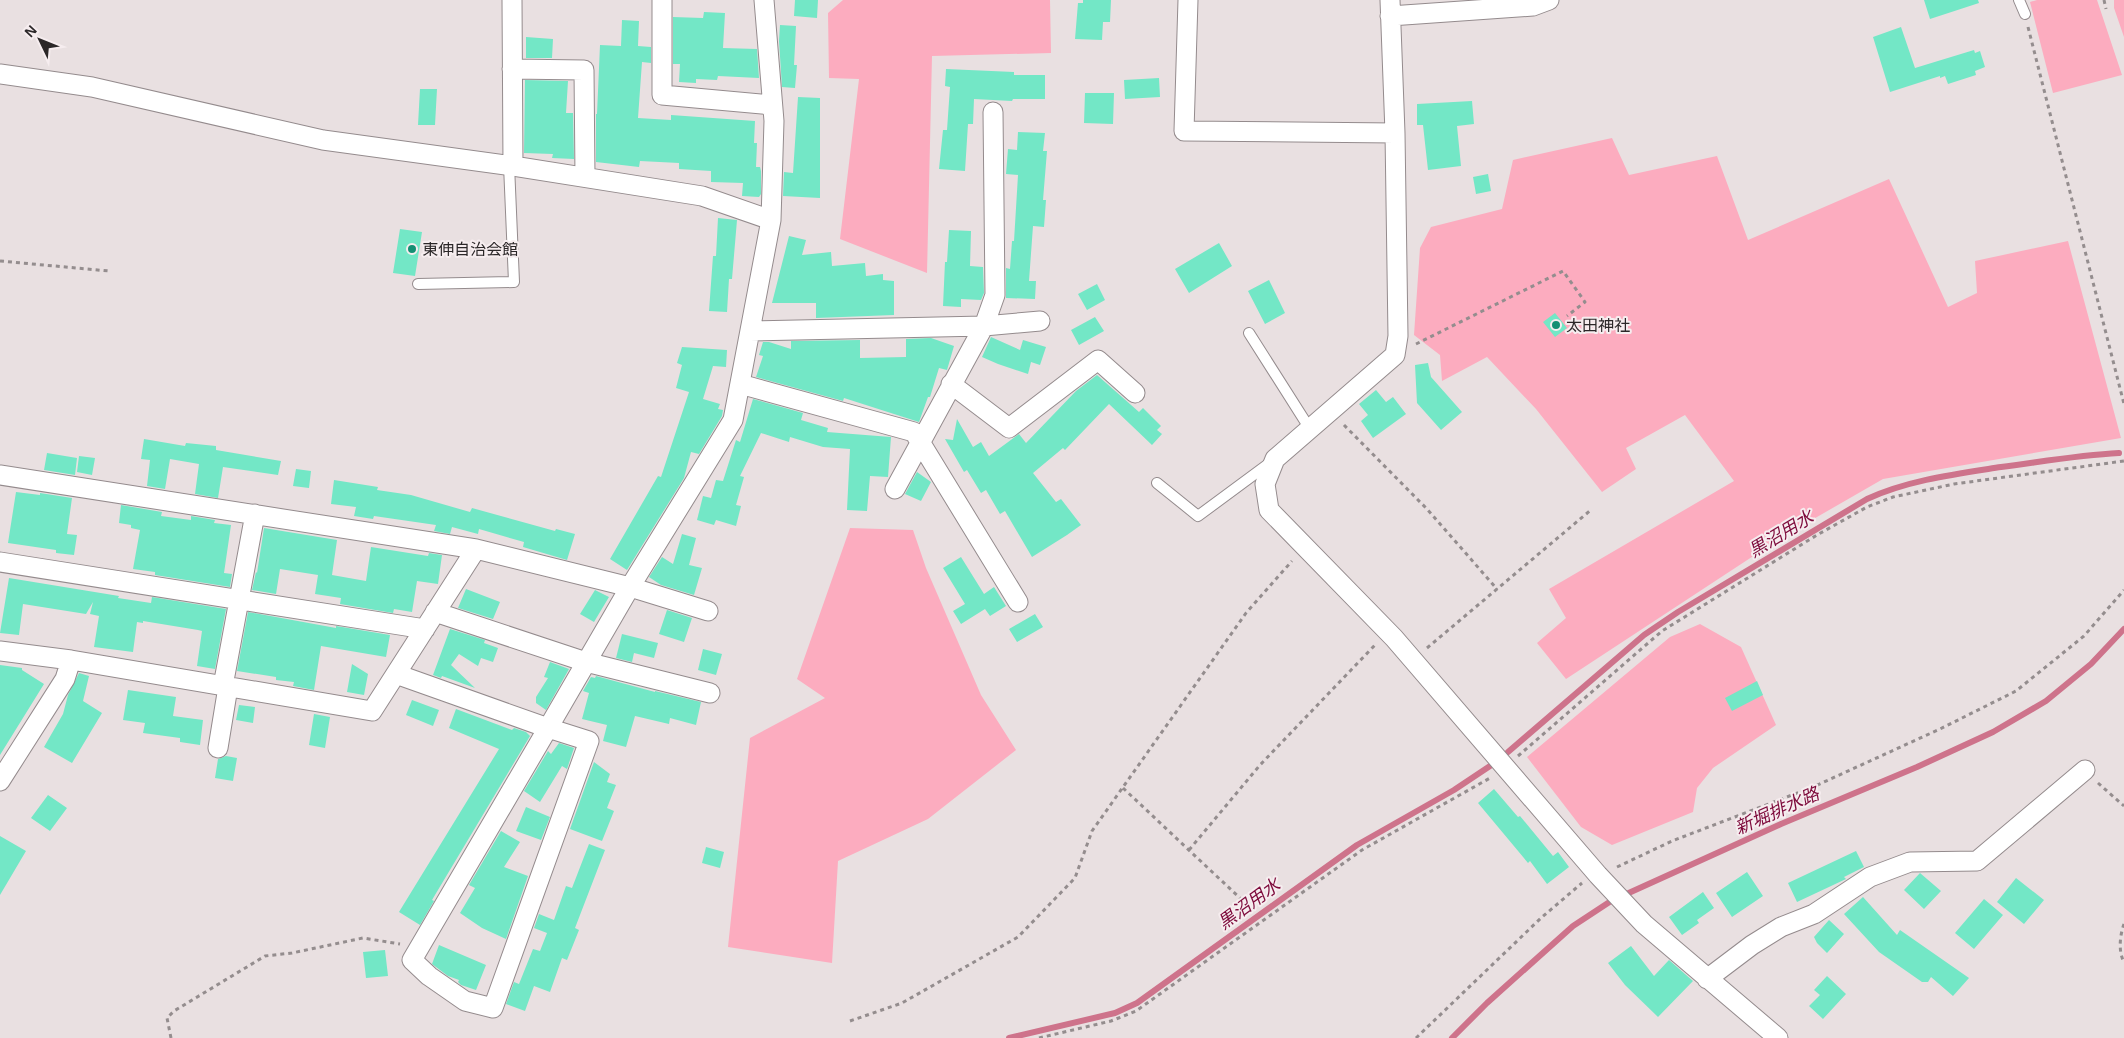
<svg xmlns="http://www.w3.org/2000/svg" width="2124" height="1038" viewBox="0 0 2124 1038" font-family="Arial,'Noto Sans JP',sans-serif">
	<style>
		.green { fill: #fcacbf }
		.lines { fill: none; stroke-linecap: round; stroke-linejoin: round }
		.stream { stroke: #ce738b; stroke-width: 6 }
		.building { fill: #73e7c6 }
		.service-casing { stroke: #948b8d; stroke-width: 12 }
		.minor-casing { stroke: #948b8d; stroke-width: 21 }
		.path { stroke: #948d8e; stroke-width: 3; stroke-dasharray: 4 4; stroke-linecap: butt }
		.service { stroke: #fff; stroke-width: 10 }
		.minor { stroke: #fff; stroke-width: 19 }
		.poi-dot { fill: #148f73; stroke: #f6edef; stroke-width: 2 }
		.labels { text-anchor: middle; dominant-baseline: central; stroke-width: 4; stroke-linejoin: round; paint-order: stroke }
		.poi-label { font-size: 16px; fill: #2b2728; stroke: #f6edef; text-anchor: start }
		.water-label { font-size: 18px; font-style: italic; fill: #7d0a3b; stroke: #f6edef }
	</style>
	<rect width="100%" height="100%" fill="#e9e0e1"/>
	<!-- green -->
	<path class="green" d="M843 0H1050L1051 53 932 56 927 273 840 239 859 79 829 78 828 13Z
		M2037 0H2097L2122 75 2053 93 2030 2Z
		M2114 0H2124V37L2114 8Z
		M1612 138 1629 175 1717 156 1748 240 1889 179 1948 307 1977 293 1975 261 2068 241 2121 438 1883 479 1784 536 1566 679 1537 643 1566 618 1549 589 1734 481 1685 415 1626 448 1636 469 1602 492 1536 409 1487 357 1442 381 1440 355 1414 335 1420 248 1431 227 1502 209 1513 160Z
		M850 528 913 530 926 568 981 695 1016 750 928 819 838 861 832 963 728 947 750 738 825 698 797 679Z
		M1700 624 1741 647 1776 725 1713 768 1697 788 1693 812 1612 845 1581 827 1527 757 1670 637Z"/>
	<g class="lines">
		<!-- stream -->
		<path class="stream" d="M1508 752 1644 635 1678 612 1867 499C1908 480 1956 474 2001 467 2040 462 2079 455 2119 453
			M1009 1038 1115 1013 1137 1003 1357 845 1454 790 1493 764
			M1452 1038 1487 1003 1573 926 1611 901 1781 824 1917 767 1993 732 2046 701 2091 664 2124 629"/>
	</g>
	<!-- building -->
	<path class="building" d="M795 0H818L817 18 794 16Z
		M1083 0H1111L1110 22H1103L1102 40 1075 39 1078 3H1083Z
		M1924 0H1978L1979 3 1930 19Z
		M704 12 725 13 723 48 757 49 759 78 718 76 717 80 696 79V83L679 82 680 64H673V17L703 18Z
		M622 20 639 21 638 46 651 47V63L642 62 638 118 671 120V115L755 121 754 143H757L756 167H760L761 171V194L759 197 742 196 743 183 711 182V171L679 169V163L640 161 639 167 596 162V114H597L600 45 621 46Z
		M780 25 796 26 794 65H797L795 88 782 87 779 41Z
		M1901 27 1915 68 1974 50 1975 53 1980 51 1985 67 1975 71 1976 75 1948 84 1945 76 1940 78V76L1890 92 1873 37Z
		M526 37 553 39 552 58H526Z
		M946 69 1014 72V75H1045V99H1013L1012 101 974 99 973 124H968L965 171 939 169 943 130H947L950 87 945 86Z
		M1159 78 1160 97 1125 99 1124 80Z
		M525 80 568 81 566 113H573L574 159 552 158 553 154 524 153Z
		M420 89H437L435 125H418Z
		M1085 93H1114L1113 124 1084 123Z
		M798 97 820 98V198L783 196 784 172 793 173Z
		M1472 101 1474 124 1457 126 1461 166 1428 170 1423 125H1417V104Z
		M1018 132 1045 133 1043 151H1047L1043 200H1046L1044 227 1033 226 1029 281H1036L1035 299 1006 298V268L1010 269 1012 241H1014L1018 175 1006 174 1008 149 1017 150Z
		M1488 174 1491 191 1476 194 1473 177Z
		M718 218 737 220 732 279H729L727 312 709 311 713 256H716Z
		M400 229 422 232 415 276 393 273Z
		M949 230 971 231 970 266 983 267 984 293 981 300 961 299V307L943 306 945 262H947Z
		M789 236 806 240 802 255 831 252 832 266 865 263 866 276 883 274V280L894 281V315L816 318V303H772Z
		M1219 243 1232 266 1189 293 1175 269Z
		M1269 280 1285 313 1265 324 1248 291Z
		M1097 284 1105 300 1087 310 1078 294Z
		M1555 313 1567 328 1555 337 1543 322Z
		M1095 317 1104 331 1079 345 1071 330Z
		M991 337 1020 350 1023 340 1046 347 1040 365 1031 362 1028 374 998 364 982 357Z
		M931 338 954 346 947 370 939 368 930 397H928L919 422 844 398 843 401 756 377 763 356 759 355 763 342H769L791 349V341L860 340V358L906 357V339Z
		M682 347 727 350 726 367 713 366 703 399 720 404 718 409 723 410 722 416 699 454 691 452 684 478 627 570 610 559 658 476 661 477 689 392 676 388 682 365 677 363Z
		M1428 363 1431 377 1462 412 1441 430 1417 403 1415 365Z
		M1097 375 1139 412 1143 408 1161 426 1157 430 1162 434 1152 445 1109 404 1065 450 1063 448 1033 473 1056 502 1061 499 1081 525 1067 535 1032 557 1005 511 1000 514 986 490 981 493 967 470 964 472 945 439 953 440 957 419 973 447 981 442 989 456 1019 434 1026 443 1076 391Z
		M1376 390 1386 402 1393 397 1406 414 1373 438 1361 421 1368 415 1359 404Z
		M753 399 803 413 801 420 828 428 827 432 891 437 888 477 870 476 867 511 847 510 850 449 823 447 790 437 789 442 761 433 740 476 744 477 736 505 741 506 736 526 716 520 714 525 697 520 703 496 711 498 716 480 723 481 736 440 740 442Z
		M144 439 185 446 186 443 216 446V450L281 461 278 475 223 467 218 498 195 494 199 464 170 459 165 489 147 486 150 460 141 459Z
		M47 453 77 458 75 475 44 470Z
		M79 456 95 458 92 475 77 472Z
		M296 469 311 471 309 488 293 486Z
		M917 472 931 482 921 501 905 494Z
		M334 480 378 487 377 490 411 495 470 512 472 508 555 531 556 529 575 534 567 560 523 547 524 542 479 529 478 534 452 527 450 534 434 531 436 525 374 516 373 519 354 516 356 507 331 504Z
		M16 492 40 495V493L72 498 67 534 77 535 74 555 56 553V550L8 543Z
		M121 505 162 512 161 516 191 520V516L215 520 214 523 231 525 224 573 232 574 230 587 155 575V572L133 569 140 530 131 528V525L119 523Z
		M264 528 337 540 332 575 366 581 371 547 428 556 429 553 442 555 438 584 417 581 412 612 394 609 393 613 340 604 341 598 315 594 318 575 280 569 276 594 252 590 256 572 257 573Z
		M682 534 696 538 689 565 702 568 694 595 661 585 649 577 662 557 673 564Z
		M961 557 984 594 994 587 1006 606 990 616 985 609 961 624 953 611 965 604 943 568Z
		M9 578 119 596 118 598 151 603 152 597 226 609 215 669 197 666 202 631 198 630 143 621V623L137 622 133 652 94 647 99 616 90 614 93 602 86 614 23 604 19 635 0 633Z
		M466 589 500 602 493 619 458 608Z
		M595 590 609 597 594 622 580 614Z
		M667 610 692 618 684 642 659 634Z
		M248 612 336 628V626L390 635 386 657 321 646 314 690 293 686 294 682 276 680V677L237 671Z
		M1035 614 1043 627 1017 642 1009 629Z
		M450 629 485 640 484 643 498 648 493 662 481 658 478 666 459 654 451 665 475 688 442 676 441 678 433 675Z
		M622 634 658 643 654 658 634 653 632 662 616 658Z
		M703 649 722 654 716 675 698 670Z
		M550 662 569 669 546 710 536 703V697L548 678 544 677Z
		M352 664 368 674 364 695 347 692Z
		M0 665 22 668V670L44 684 0 755Z
		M79 673 89 676 83 701 102 713 72 763 44 747 63 714 68 695Z
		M596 676 655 692V691L701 702 696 725 670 718 669 724 635 716 626 747 603 741 607 725 582 719 589 693 583 691 591 677 595 678Z
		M1757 681 1763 695 1732 711 1725 698Z
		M128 690 176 697 173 716 203 720 200 745 180 742V738L143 733 145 723 123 720Z
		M412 700 439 710 433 726 406 715Z
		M239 705 255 707 253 723 236 720Z
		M456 709 512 730 514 728 526 732 530 736 432 900 434 901 420 925 399 912 499 749 449 728Z
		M314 714 330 717 325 748 309 745Z
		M559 743 574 748 567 769 562 766 540 802 524 791 548 751 551 754Z
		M226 756 237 758 233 781 215 778 218 759Z
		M594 762 610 774 607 782 616 785 607 808 614 811 602 841 570 829Z
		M1494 789 1518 817 1520 816 1553 856 1558 852 1569 867 1547 884 1530 861 1528 863 1478 803Z
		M48 795 67 808 50 831 31 818Z
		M526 807 550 817 541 840 516 831Z
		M501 831 520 842 504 867 528 876 506 939 482 928 460 913 475 888 469 885Z
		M0 836 26 851 0 895Z
		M589 844 605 850 575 928 579 930 567 960 562 958 550 992 534 986 525 1011 506 1004 514 982 519 984 533 949 540 951 547 933 534 928 539 914 554 920 566 886 572 888Z
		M706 847 724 852 720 868 702 863Z
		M1856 851 1864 867 1844 877 1846 879 1797 902 1788 883Z
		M1747 872 1763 896 1732 917 1716 893Z
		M1920 873 1941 891 1924 909 1904 890Z
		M2016 878 2044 900 2024 924 1997 902Z
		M1703 892 1714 908 1697 920 1699 923 1682 935 1669 917Z
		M1863 897 1897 935 1900 930 1969 978 1953 996 1931 977 1928 982H1922L1879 952 1844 914Z
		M1984 899 2003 915 1974 949 1955 933Z
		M1829 920 1844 934 1827 953 1817 943 1814 937Z
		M439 945 486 965 476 990 461 985 458 982 459 980 448 976 432 964Z
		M1631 946 1654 976 1669 960 1693 981 1658 1017 1625 985 1608 963Z
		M385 950 388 976 366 978 363 952Z
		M1827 976 1846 994 1823 1019 1809 1006 1820 995 1814 990Z"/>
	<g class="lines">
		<defs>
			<path id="service" d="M2019 0 2025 14
				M418 284 514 282 509 165
				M1249 333 1310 429
				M1157 483 1198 516 1271 462"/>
			<path id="minor" d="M512 0 513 166
				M662 0V95L772 105
				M1188 0 1184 131 1395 133
				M1390 0 1395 133 1398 336 1395 355 1275 459 1265 484 1269 510 1394 638 1598 875 1644 924 1778 1038
				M1390 16 1533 6 1549 0
				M512 69 584 70 585 177
				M0 74 92 87 323 140 513 166 702 196 771 220
				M750 331 984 326 1040 321
				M740 384 914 432 1018 602
				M951 384 1009 428 1098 360 1135 393
				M0 475 476 549 630 587 708 611
				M895 489 984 326 995 295 993 112
				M0 562 425 629
				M435 612 586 662 710 693
				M0 651 71 660 372 711 476 549
				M396 674 548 728 630 587 733 420 771 220 774 121 764 0
				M223 686 255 514
				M548 728 589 741 493 1008 465 1001 429 976 412 960Z
				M218 748 228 687
				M0 781 65 679 71 660
				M1707 979 1752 945 1781 927 1814 914 1870 877 1910 862 1977 861 2085 770"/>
		</defs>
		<!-- service casing -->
		<use href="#service" class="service-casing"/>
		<!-- minor casing -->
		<use href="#minor" class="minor-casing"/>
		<!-- path -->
		<path class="path" d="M2104 0 2106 9
			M2028 27 2124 404
			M0 261 109 271
			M1416 344 1563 271 1585 302 1567 316
			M1344 425 1427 509 1497 589
			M1427 648 1592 509
			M1518 756 1662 631 1817 535 1867 507 1893 497 1954 484 2124 461
			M2098 783 2124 806
			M1123 788 1242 900
			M1189 850 1260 765 1375 645
			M1617 867 1672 841 1813 787 1940 729 2016 691 2084 636 2124 590
			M2124 924C2120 935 2118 951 2124 962
			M850 1021 902 1003 1018 937 1075 878 1092 831 1246 613 1292 561
			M171 1038 167 1018 174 1011 265 956 292 953 363 938 400 944
			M1039 1038 1111 1021 1136 1011 1362 850 1490 778
			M1416 1038 1541 918 1582 883"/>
		<!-- service -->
		<use href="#service" class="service"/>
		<!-- minor -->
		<use href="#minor" class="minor"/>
	</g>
	<!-- markers -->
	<g class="poi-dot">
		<circle cx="412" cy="249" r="5"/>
		<circle cx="1556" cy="325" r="5"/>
	</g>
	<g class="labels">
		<!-- poi labels -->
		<g class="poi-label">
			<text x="422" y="249">東伸自治会館</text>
			<text x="1566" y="325">太田神社</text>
		</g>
		<!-- water labels -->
		<g class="water-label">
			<text transform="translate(1781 534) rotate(-31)">黒沼用水</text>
			<text transform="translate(1777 811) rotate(-24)">新堀排水路</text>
			<text transform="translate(1249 904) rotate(-36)">黒沼用水</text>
		</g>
	</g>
	<!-- north arrow -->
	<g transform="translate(40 40) rotate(313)" stroke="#f6edef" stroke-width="4" paint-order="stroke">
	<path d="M0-4L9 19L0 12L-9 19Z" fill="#2b2728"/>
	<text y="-8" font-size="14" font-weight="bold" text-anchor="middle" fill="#2b2728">N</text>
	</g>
</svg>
